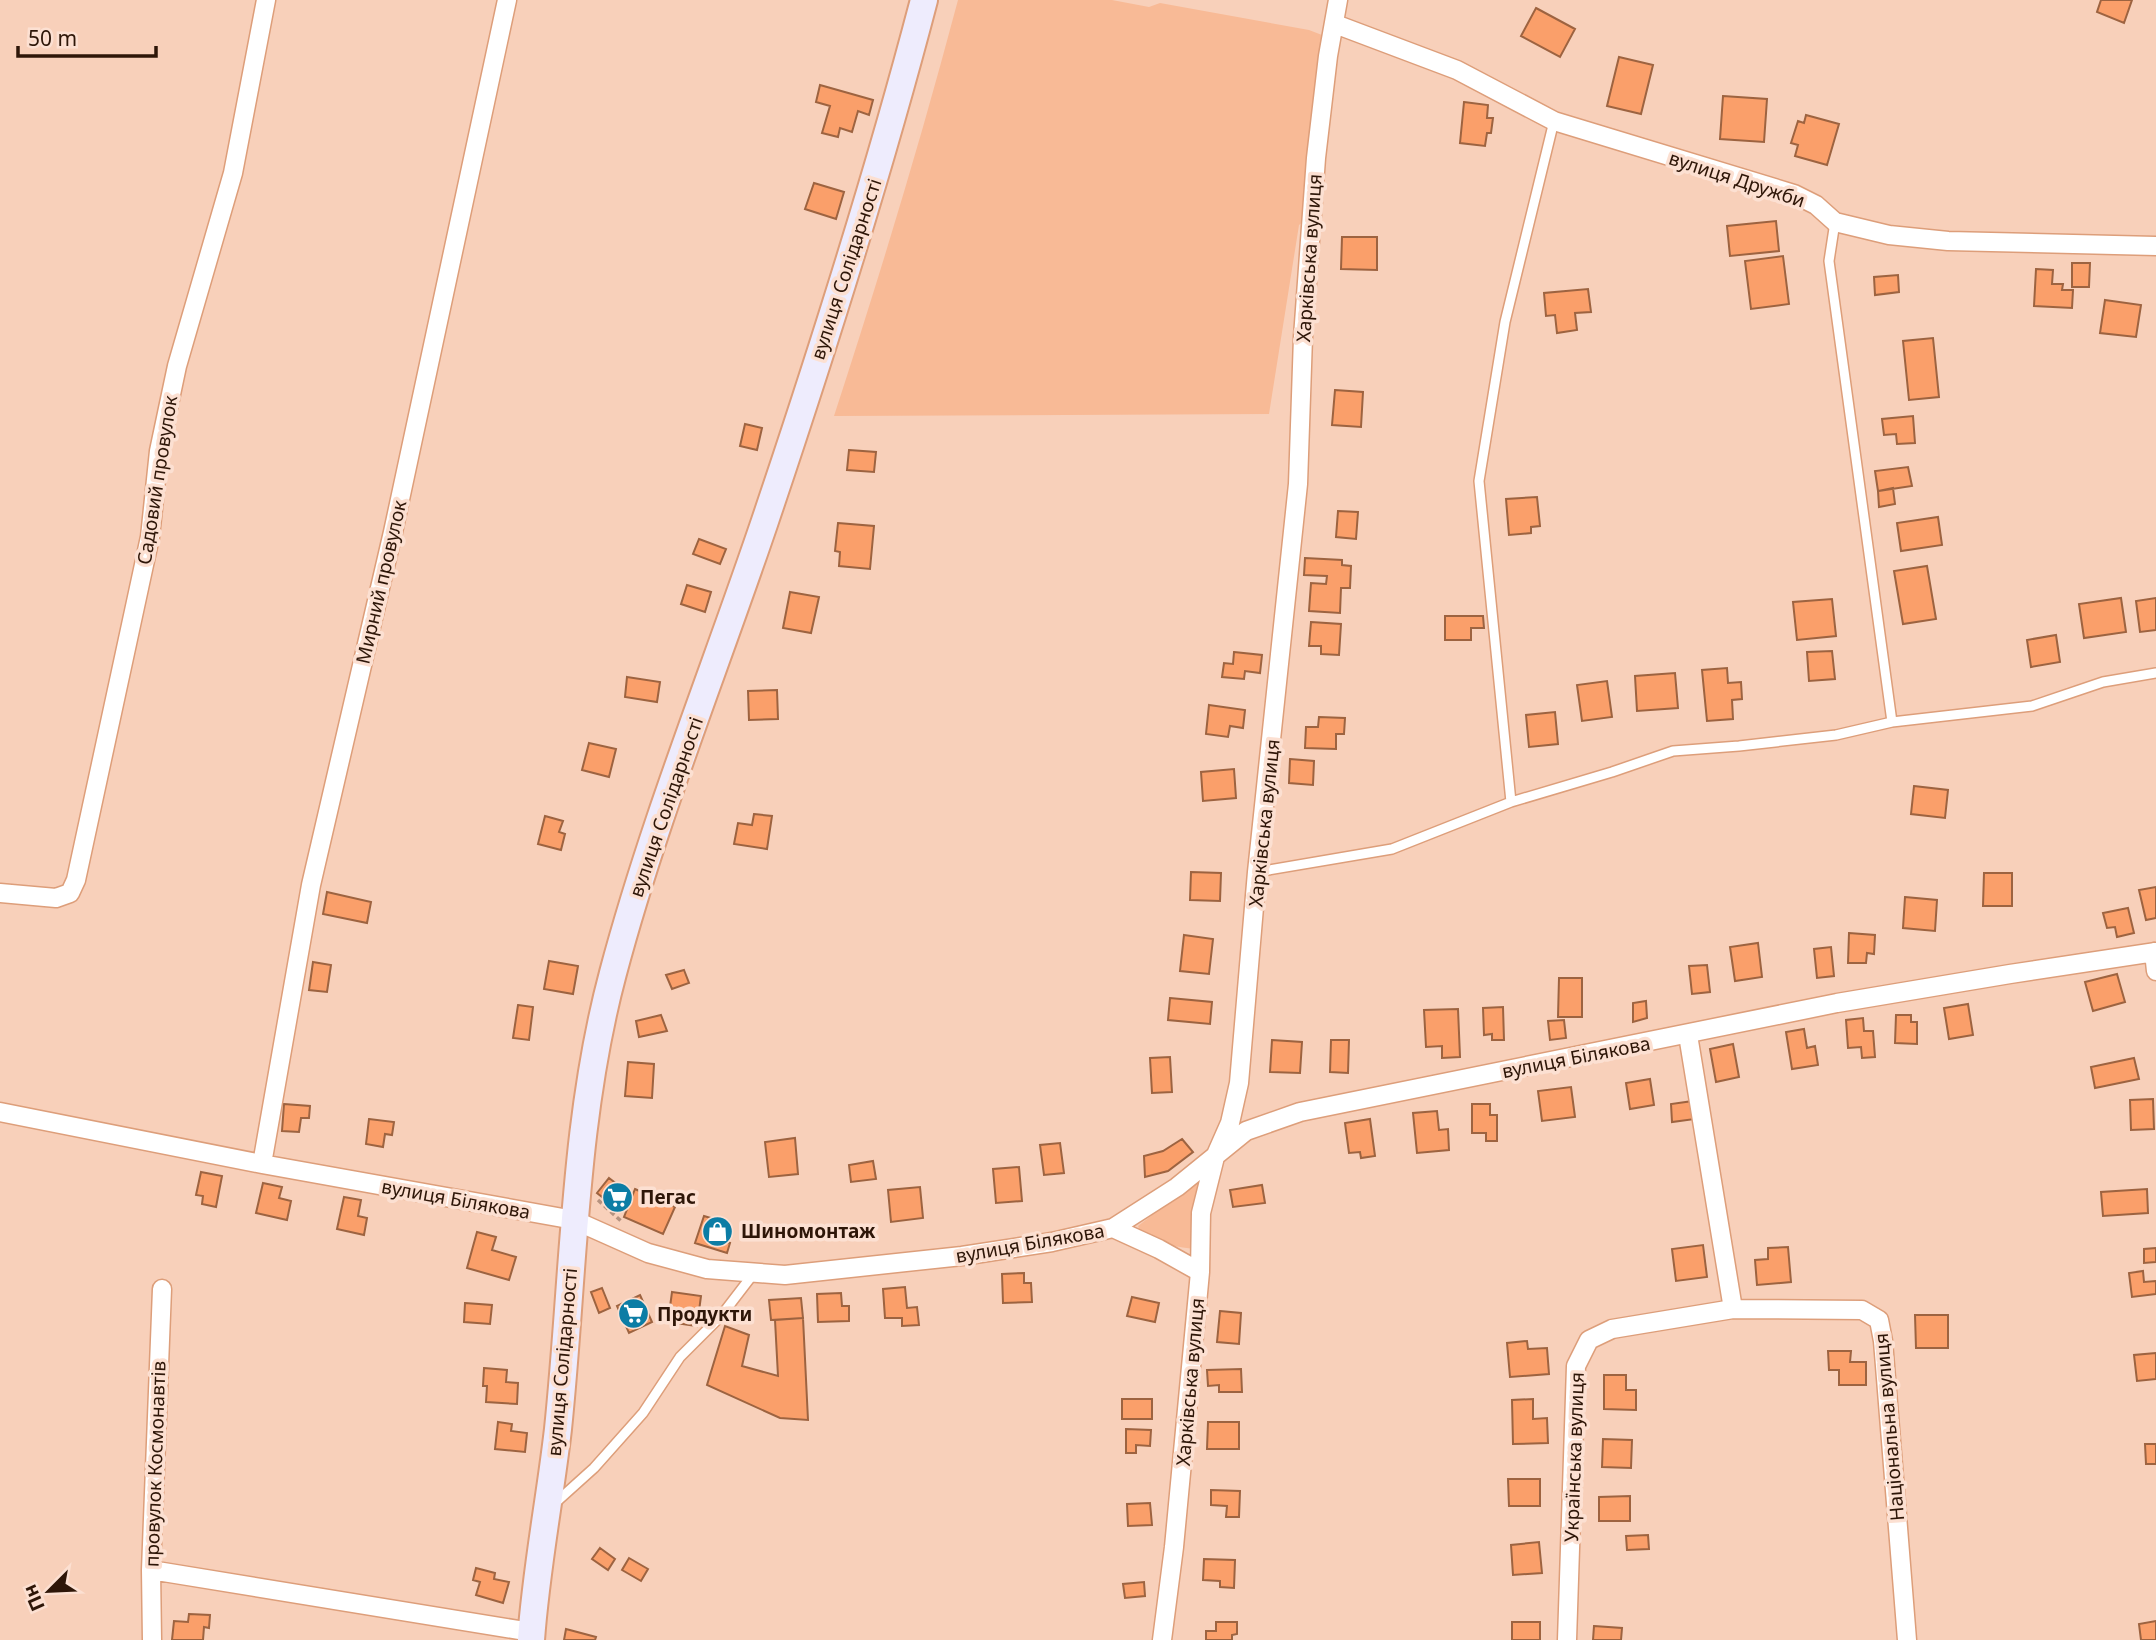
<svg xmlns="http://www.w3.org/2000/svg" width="2156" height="1640" viewBox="0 0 2156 1640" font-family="'Noto Sans',sans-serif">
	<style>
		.green { fill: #f8ba96 }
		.building { fill: #fa9f6a; stroke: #9d6340; stroke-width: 2 }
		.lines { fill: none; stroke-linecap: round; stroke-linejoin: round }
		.lane-casing { stroke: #dd9e7a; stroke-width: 12 }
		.street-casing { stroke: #dd9e7a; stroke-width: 21 }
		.secondary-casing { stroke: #dd9e7a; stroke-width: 30 }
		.path { stroke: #b5927f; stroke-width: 3.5; stroke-dasharray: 5 3.5; stroke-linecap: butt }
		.lane { stroke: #fff; stroke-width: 9 }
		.street { stroke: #fff; stroke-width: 18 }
		.secondary { stroke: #eeecfd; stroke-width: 26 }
		.labels { text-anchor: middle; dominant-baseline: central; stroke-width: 7; stroke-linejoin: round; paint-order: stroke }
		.street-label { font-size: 19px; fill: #2e1608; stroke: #fce0d2 }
		.poi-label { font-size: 19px; font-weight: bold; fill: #2e1608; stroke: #fce0d2; text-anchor: start }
	</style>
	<rect width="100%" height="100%" fill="#f8d0ba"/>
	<!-- green -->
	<path class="green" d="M958 0H1112L1149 7 1160 3 1309 30 1322 35 1306 219 1299 225 1269 414 834 416C879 278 921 140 958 0Z
		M1204 1175 1194 1249C1177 1246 1143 1245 1138 1226Z"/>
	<!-- building -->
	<path class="building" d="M2101 0H2132L2124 23 2097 12Z
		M1536 8 1575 29 1560 57 1521 36Z
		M1619 57 1653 65 1641 114 1607 106Z
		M820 85 873 100 869 115 858 111 852 132 840 128 838 137 822 133 830 106 816 102Z
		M1723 96 1767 99 1764 142 1720 139Z
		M1464 102 1488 105 1487 118H1493L1491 133H1487L1485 146 1460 143Z
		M1806 115 1839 124 1827 165 1795 156 1798 145 1791 143 1798 121 1804 123Z
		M814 183 844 192 836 219 805 209Z
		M1776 221 1779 251 1730 256 1727 226Z
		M1342 237H1377V270L1341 269Z
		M1783 256 1789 304 1751 309 1745 261Z
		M2072 263H2090L2089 287H2072Z
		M2036 269 2053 270 2052 284H2063L2062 290H2073L2072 308 2034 306Z
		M1898 275 1899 292 1875 295 1874 277Z
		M1588 289 1591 312 1575 313 1577 330 1557 333 1555 315 1546 316 1544 293Z
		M2105 300 2141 305 2136 337 2100 333Z
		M1933 338 1939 397 1909 400 1903 341Z
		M1335 390 1363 392 1361 427 1332 425Z
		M1913 416 1915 443 1897 444 1896 434 1884 435 1882 419Z
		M745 424 762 428 757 450 740 446Z
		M849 450 876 452 874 472 847 470Z
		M1908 467 1912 486 1878 491 1875 471Z
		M1893 488 1895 504 1879 507 1878 491Z
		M1537 497 1540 526 1531 527V533L1509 535 1506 499Z
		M1338 511 1358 512 1356 539 1336 537Z
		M1938 517 1942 545 1901 551 1897 523Z
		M838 523 874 526 870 569 839 566 840 552 835 551Z
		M699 539 726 549 720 564 693 554Z
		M1305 558 1342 560V565L1351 566 1350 588H1341L1340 613 1309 611 1311 583 1326 584 1327 576 1304 575Z
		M1927 566 1936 619 1903 624 1894 571Z
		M687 585 711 592 705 612 681 604Z
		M790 592 819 597 811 633 783 628Z
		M2121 598 2126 632 2084 638 2079 604Z
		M2156 598V630L2140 632 2136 601Z
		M1832 599 1836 636 1797 640 1793 602Z
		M1445 616H1483L1484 628H1471V640H1445Z
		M1311 622 1341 624 1339 655 1321 654V646H1309Z
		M2056 635 2060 662 2031 667 2027 640Z
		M1832 651 1835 679 1809 681 1807 652Z
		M1234 652 1262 655 1260 673 1245 671 1244 679 1222 677 1224 663 1233 664Z
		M1727 668 1728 683 1741 682 1742 699 1732 700 1733 719 1707 721 1702 670Z
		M1675 673 1678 708 1637 711 1635 676Z
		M627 677 660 682 657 702 625 697Z
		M1607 681 1612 717 1582 721 1577 685Z
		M777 690 778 719 749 720 748 691Z
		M1209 705 1245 710 1243 728 1230 726 1228 737 1206 734Z
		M1555 712 1558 744 1529 747 1526 715Z
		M1319 717 1345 718 1344 734H1336V749L1305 748 1306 727H1318Z
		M589 743 616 749 609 777 582 770Z
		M1290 759 1314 761 1313 785 1289 783Z
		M1234 769 1236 798 1203 801 1201 772Z
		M1914 786 1948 790 1945 818 1911 814Z
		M754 814 772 816 767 849 734 844 738 823 752 825Z
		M545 816 563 821 559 832 565 834 561 850 538 844Z
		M1191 872 1221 873 1220 901 1190 900Z
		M1984 873H2012V906H1983Z
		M2156 887V918L2146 920 2139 890Z
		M327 892 371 902 367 923 323 914Z
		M1905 897 1937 900 1935 931 1903 928Z
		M2128 908 2134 933 2117 937 2115 927 2107 928 2103 913Z
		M1849 933 1875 935 1874 954 1867 953 1866 963H1848Z
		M1184 935 1213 939 1209 974 1180 971Z
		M1758 943 1762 977 1735 981 1730 947Z
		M1831 947 1834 976 1817 978 1814 949Z
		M549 961 578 966 573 994 544 989Z
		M313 962 331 965 327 992 309 990Z
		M1707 965 1710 992 1692 994 1689 966Z
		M684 970 689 983 672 989 666 975Z
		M2117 974 2125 1002 2093 1011 2085 982Z
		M1559 978H1582V1017H1558Z
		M1170 998 1212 1002 1210 1024 1168 1020Z
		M1646 1001 1647 1018 1633 1022V1003Z
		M1968 1004 1973 1035 1949 1039 1944 1008Z
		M518 1005 533 1007 529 1040 513 1038Z
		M1503 1007 1504 1040H1492V1034L1484 1035 1483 1008Z
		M1458 1009 1460 1057 1442 1058V1046L1426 1047 1424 1010Z
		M661 1015 667 1031 639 1037 636 1021Z
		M1896 1015H1911V1022H1917V1044L1895 1043Z
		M1863 1018 1864 1031H1873L1875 1057 1862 1058 1861 1047 1848 1048 1846 1020Z
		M1564 1020 1566 1038 1550 1040 1548 1021Z
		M1804 1029 1807 1048 1815 1046 1818 1065 1792 1069 1786 1032Z
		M1272 1040 1302 1042 1300 1073 1270 1072Z
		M1331 1040H1349L1348 1073 1330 1072Z
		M1733 1044 1739 1077 1716 1082 1710 1049Z
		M1170 1057 1172 1092 1152 1093 1150 1058Z
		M2134 1058 2139 1079 2095 1088 2091 1067Z
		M628 1062 654 1064 652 1098 625 1096Z
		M1650 1079 1654 1105 1630 1109 1626 1083Z
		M1571 1087 1575 1117 1542 1121 1538 1091Z
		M2153 1099 2154 1129 2131 1130 2130 1100Z
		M1693 1101 1695 1119 1672 1122 1671 1104Z
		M284 1104 310 1106 309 1118H301L299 1132 282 1131Z
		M1472 1104H1490V1115H1497V1141H1486V1133H1472Z
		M1437 1111 1439 1130 1448 1129 1449 1150 1417 1153 1413 1113Z
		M369 1119 394 1122 392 1135 385 1134 383 1147 366 1144Z
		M1370 1119 1375 1156 1361 1158 1360 1152 1349 1153 1345 1123Z
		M795 1138 798 1174 769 1177 765 1142Z
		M1182 1139 1193 1152 1168 1171 1145 1177 1144 1156 1163 1151Z
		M1060 1143 1064 1173 1044 1175 1040 1145Z
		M873 1161 876 1179 851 1182 849 1165Z
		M1019 1167 1022 1201 996 1203 993 1169Z
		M201 1172 222 1176 216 1207 202 1204 203 1196 196 1195Z
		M609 1178 618 1185 606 1200 597 1193Z
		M263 1183 282 1187 279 1198 291 1201 287 1220 256 1213Z
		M618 1185 628 1193 616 1208 606 1200Z
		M1262 1185 1265 1203 1233 1207 1230 1190Z
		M920 1187 923 1218 891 1222 888 1190Z
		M635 1189 675 1207 663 1234 624 1217Z
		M2147 1189 2148 1213 2103 1216 2101 1192Z
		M344 1197 361 1200 358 1216 367 1218 364 1235 337 1229Z
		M704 1216 727 1223 721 1240 730 1243 727 1253 695 1243Z
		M477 1232 496 1237 492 1250 516 1257 509 1280 467 1268Z
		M1703 1245 1707 1277 1676 1281 1672 1249Z
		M1788 1247 1791 1282 1757 1285 1755 1260 1768 1259V1248Z
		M2156 1248V1262L2144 1263V1249Z
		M2143 1271 2144 1282 2156 1281V1294L2132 1297 2129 1273Z
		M1024 1273V1283H1031L1032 1302 1003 1303 1002 1274Z
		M905 1287 907 1308 917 1307 919 1325 902 1326V1318H885L883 1289Z
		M602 1288 610 1308 599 1313 591 1292Z
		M672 1292 701 1296 697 1326 668 1322Z
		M841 1293 842 1306H849V1321L818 1322 817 1294Z
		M640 1295 652 1322 629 1333 617 1306Z
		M1132 1297 1159 1303 1155 1322 1127 1316Z
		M801 1298 803 1318 771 1320 769 1300Z
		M465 1303 492 1305 490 1324 464 1322Z
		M1220 1311 1241 1313 1239 1344 1217 1342Z
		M1915 1315H1948V1348H1916Z
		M803 1318 808 1420 780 1418 707 1385 725 1326 749 1335 742 1366 778 1376 775 1320Z
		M1527 1341 1528 1349 1547 1348 1549 1374 1510 1377 1507 1343Z
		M1828 1351H1851L1850 1362H1866V1385H1839V1370H1829Z
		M2156 1353V1379L2137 1381 2134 1355Z
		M484 1368 507 1370 506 1382 518 1383 517 1404 486 1402 487 1386H483Z
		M1241 1369 1242 1392H1219V1385L1208 1386 1207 1370Z
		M1604 1375H1626V1390H1636V1410L1604 1409Z
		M1122 1399H1152V1419H1122Z
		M1533 1399V1419L1547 1418 1548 1443 1513 1444 1512 1400Z
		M498 1422 512 1424 511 1431 527 1433 525 1452 495 1449Z
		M1208 1422H1239V1449H1207Z
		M1126 1429 1151 1430 1150 1446 1136 1445V1453H1126Z
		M1603 1439 1632 1440 1631 1468 1602 1467Z
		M2145 1444H2156V1464H2146Z
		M1508 1479H1540V1506H1509Z
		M1211 1490 1240 1491 1239 1517H1226L1227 1506 1211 1505Z
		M1630 1496V1521H1599V1497Z
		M1150 1503 1152 1525 1128 1526 1127 1504Z
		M1648 1535 1649 1549 1627 1550 1626 1536Z
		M1539 1542 1542 1573 1513 1575 1511 1545Z
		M600 1548 615 1559 608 1570 592 1559Z
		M629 1558 648 1569 641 1581 622 1570Z
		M1204 1559 1235 1560 1234 1588 1220 1587V1581L1203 1580Z
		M476 1568 495 1573 494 1579 509 1582 503 1603 476 1595 480 1582 473 1580Z
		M1144 1582 1145 1596 1125 1598 1123 1584Z
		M189 1614 210 1615 209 1628 204 1627 203 1640H172L174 1621 188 1622Z
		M2156 1621V1640H2141L2139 1624Z
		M1216 1622H1237V1634L1232 1635V1640H1206V1631H1216Z
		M1512 1622H1540V1640H1512Z
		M1594 1626 1622 1628 1621 1640H1593Z
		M566 1629 596 1637 595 1640H564Z"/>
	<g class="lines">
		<defs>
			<path id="lane" d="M1835 222 1829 261 1892 722
				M1511 802 1479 481 1505 322 1554 121
				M1257 872 1392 849 1511 802 1612 772 1673 751 1739 746 1836 735 1892 722 2032 706 2103 682 2156 673
				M554 1504 594 1468 643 1413 680 1357 721 1316 754 1273"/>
			<path id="street" d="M1335 24 1457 70 1554 121 1794 194 1816 205 1835 222 1889 235 1948 241 2156 246
				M0 893 56 898 70 893 76 880 150 537 159 451 177 366 233 173 266 0
				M2154 952 2156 971
				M1688 1035 1733 1309
				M0 1112 262 1164 574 1220 648 1253 707 1269 785 1275 962 1256 1052 1242 1113 1228 1177 1187 1246 1131 1300 1112 1837 1003 2010 974 2156 952
				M262 1164 311 885 393 532 507 0
				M1113 1228 1159 1249 1200 1272
				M151 1570 531 1632
				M152 1640 151 1570 162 1289
				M1162 1640 1174 1547 1200 1272 1201 1213 1215 1157 1230 1123 1239 1083 1257 872 1298 484 1303 337 1316 158 1328 56 1338 0
				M1567 1640 1576 1366 1589 1340 1612 1329 1733 1309 1862 1310 1879 1320 1883 1341 1907 1640"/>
			<path id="secondary" d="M531 1640C536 1569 550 1499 558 1429 574 1276 573 1122 613 973 654 819 714 672 765 521 823 349 878 176 924 0"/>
		</defs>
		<!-- lane casing -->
		<use href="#lane" class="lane-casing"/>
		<!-- street casing -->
		<use href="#street" class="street-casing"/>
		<!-- secondary casing -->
		<use href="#secondary" class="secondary-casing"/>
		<!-- path -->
		<path class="path" d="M598 1200 621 1221"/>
		<!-- lane -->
		<use href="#lane" class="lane"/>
		<!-- street -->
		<use href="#street" class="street"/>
		<!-- secondary -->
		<use href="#secondary" class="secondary"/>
	</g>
	<!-- icons -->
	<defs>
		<symbol id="supermarket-disc" viewBox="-11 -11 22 22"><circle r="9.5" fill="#0c7da5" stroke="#fce0d2"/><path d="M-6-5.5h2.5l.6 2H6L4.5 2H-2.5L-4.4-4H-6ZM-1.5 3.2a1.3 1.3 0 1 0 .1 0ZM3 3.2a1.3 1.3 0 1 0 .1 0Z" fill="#fff"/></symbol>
		<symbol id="shop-disc" viewBox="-11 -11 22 22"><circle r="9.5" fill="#0c7da5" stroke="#fce0d2"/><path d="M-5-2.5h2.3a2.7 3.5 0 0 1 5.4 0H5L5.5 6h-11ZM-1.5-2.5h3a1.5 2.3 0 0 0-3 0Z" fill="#fff"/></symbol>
	</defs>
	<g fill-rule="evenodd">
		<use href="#supermarket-disc" x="600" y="1180" width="35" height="35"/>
		<use href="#shop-disc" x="700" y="1214" width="35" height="35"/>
		<use href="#supermarket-disc" x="616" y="1296" width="35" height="35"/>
	</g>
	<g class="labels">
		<!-- street labels -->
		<g class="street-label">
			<text transform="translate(1737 179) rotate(18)">вулиця Дружби</text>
			<text transform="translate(1309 258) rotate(-86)">Харківська вулиця</text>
			<text transform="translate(846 269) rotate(-72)">вулиця Солідарності</text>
			<text transform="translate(157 480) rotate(-81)">Садовий провулок</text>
			<text transform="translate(381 582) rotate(-77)">Мирний провулок</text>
			<text transform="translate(666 807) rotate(-71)">вулиця Солідарності</text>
			<text transform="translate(1264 823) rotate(-84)">Харківська вулиця</text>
			<text transform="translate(1576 1057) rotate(-11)">вулиця Білякова</text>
			<text transform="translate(456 1199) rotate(10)">вулиця Білякова</text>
			<text transform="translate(1030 1243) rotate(-10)">вулиця Білякова</text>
			<text transform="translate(562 1362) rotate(-85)">вулиця Солідарності</text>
			<text transform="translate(1190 1382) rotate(-85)">Харківська вулиця</text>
			<text transform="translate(1889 1427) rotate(-95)">Національна вулиця</text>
			<text transform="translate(1574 1457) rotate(-88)">Українська вулиця</text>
			<text transform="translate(155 1464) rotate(-88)">провулок Космонавтів</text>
		</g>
		<!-- poi labels -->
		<g class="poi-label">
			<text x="640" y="1197">Пегас</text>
			<text x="741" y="1231">Шиномонтаж</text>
			<text x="657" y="1314">Продукти</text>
		</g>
	</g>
	<!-- north arrow -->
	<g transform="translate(49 1591) rotate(246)" stroke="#fce0d2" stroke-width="5" paint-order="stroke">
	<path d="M0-5L12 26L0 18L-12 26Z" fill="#2e1608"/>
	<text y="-10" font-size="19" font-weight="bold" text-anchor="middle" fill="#2e1608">Пн</text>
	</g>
	<!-- scale -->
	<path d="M18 46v10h138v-10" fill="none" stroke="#2e1608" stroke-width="3.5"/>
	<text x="28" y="46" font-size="21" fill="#2e1608" stroke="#fce0d2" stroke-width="5" paint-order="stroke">50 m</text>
</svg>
